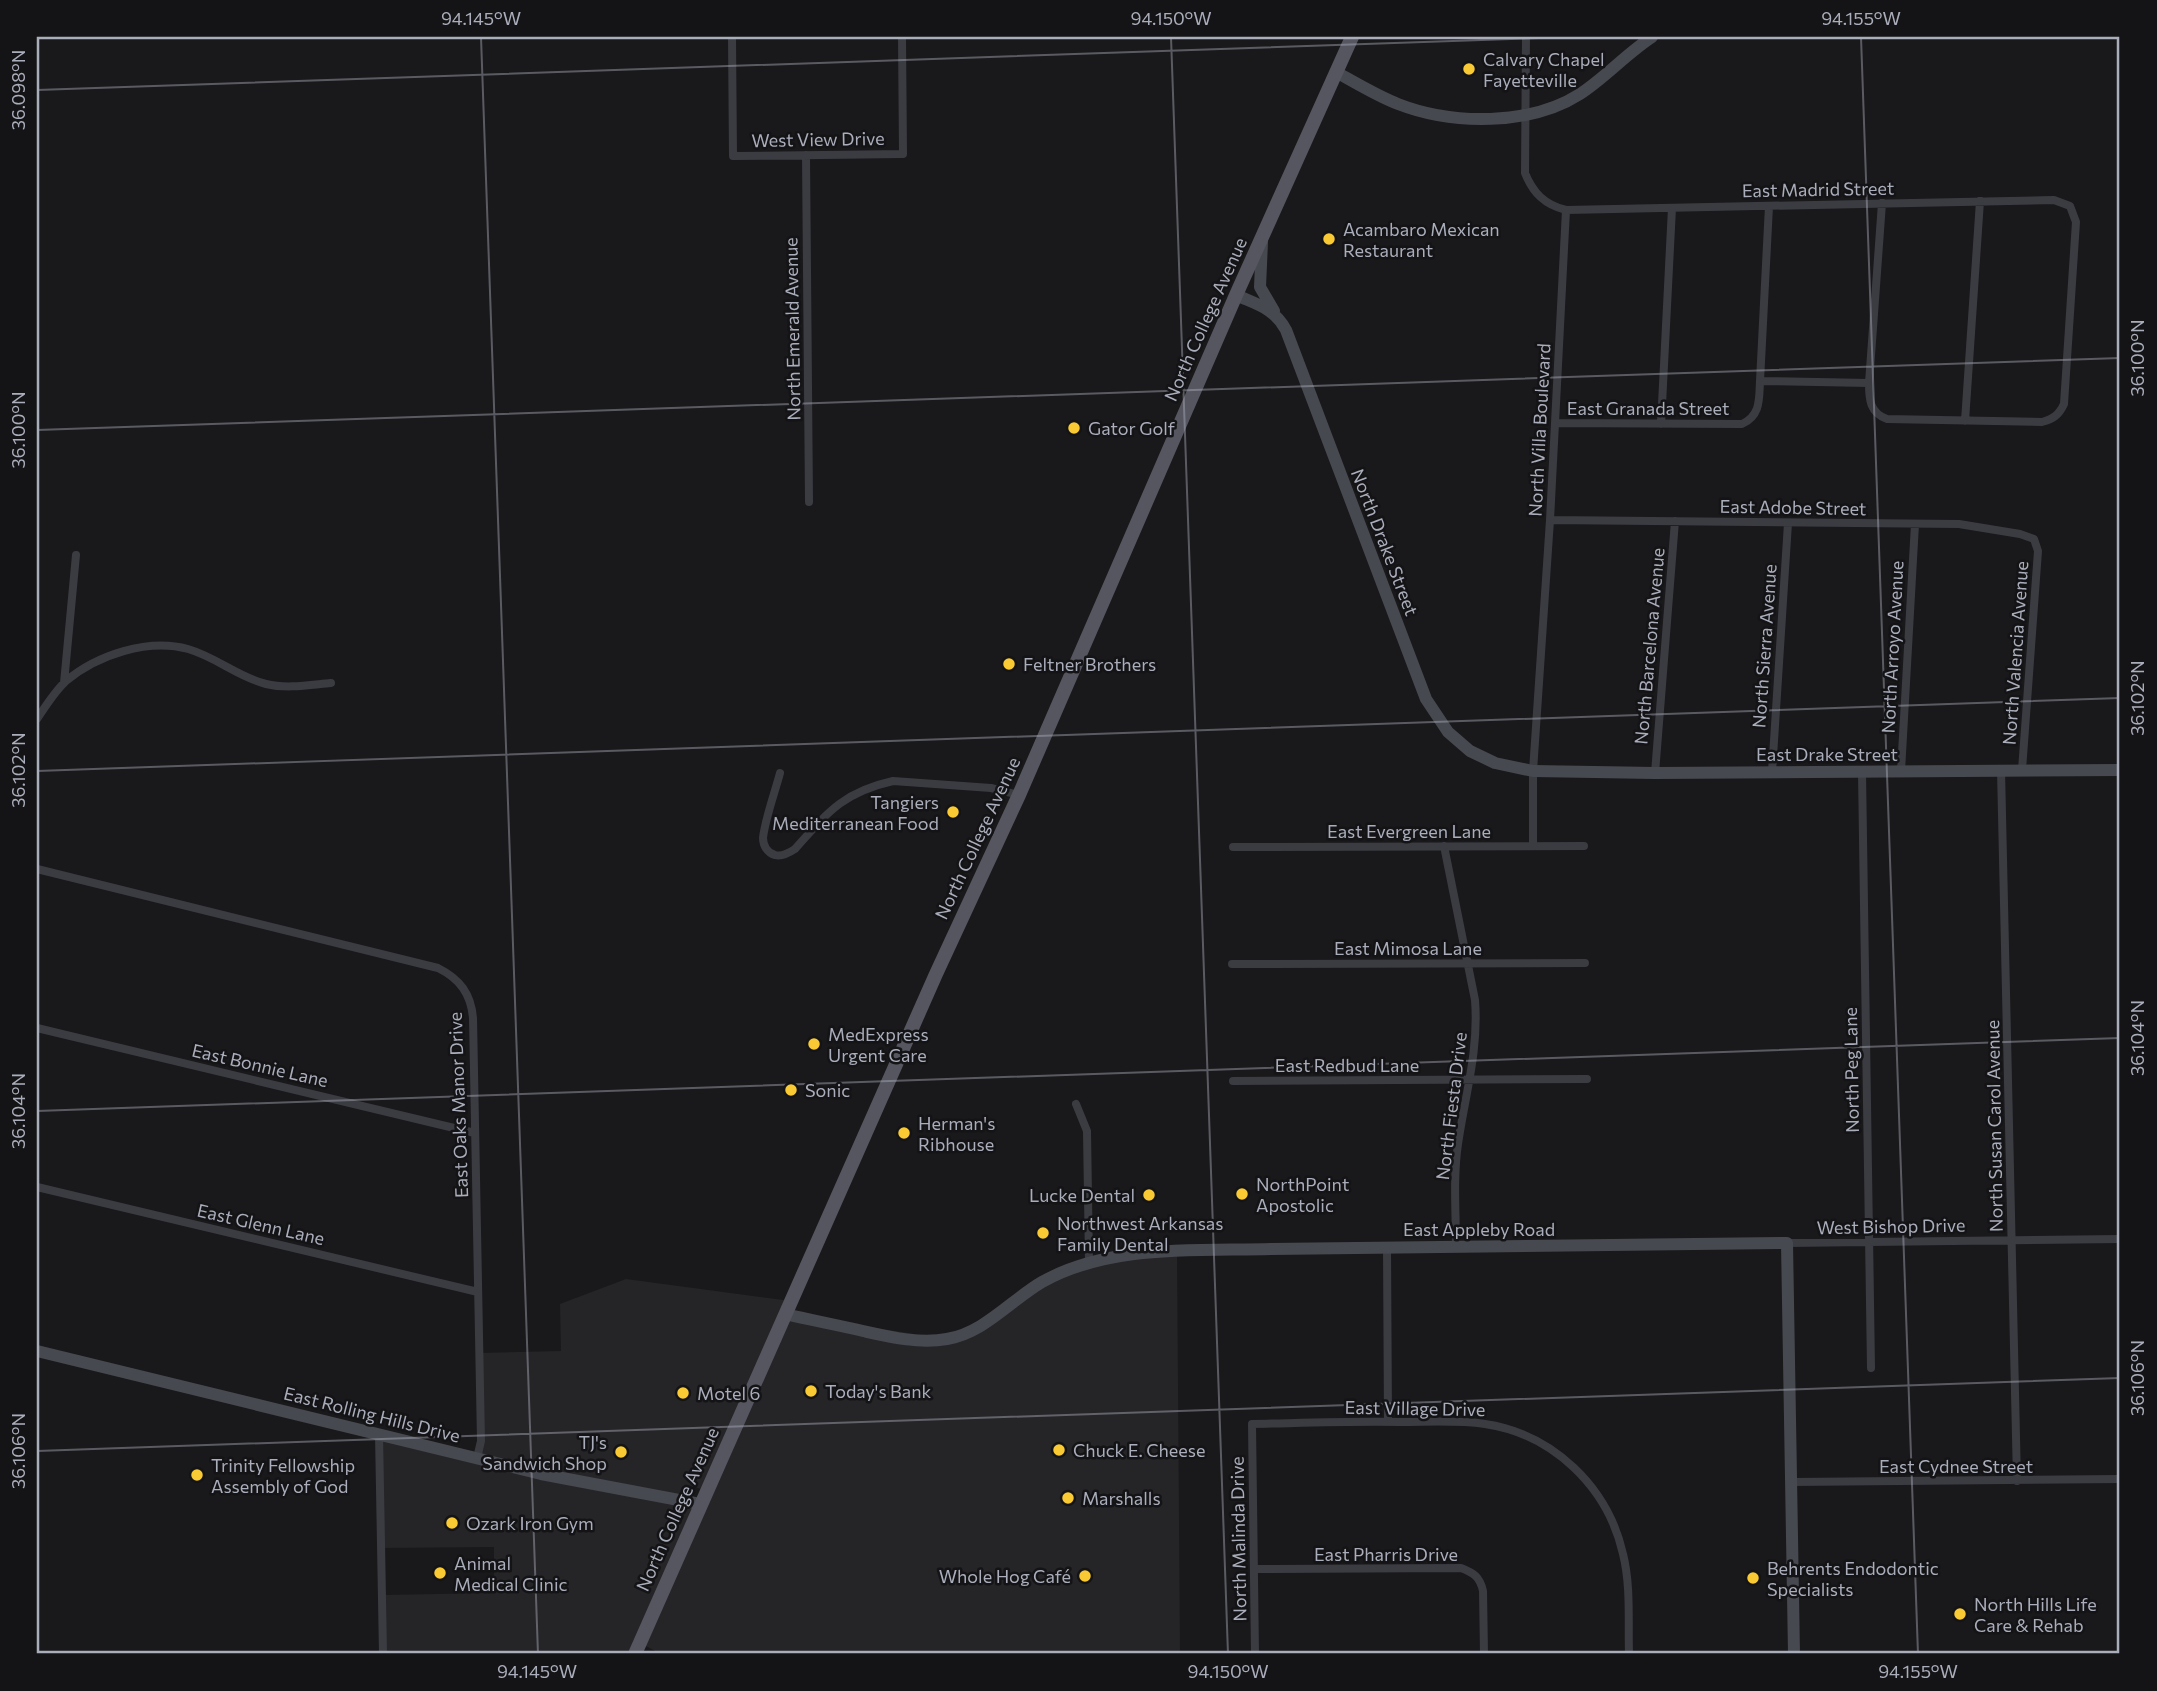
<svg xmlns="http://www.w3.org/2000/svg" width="2157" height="1691" viewBox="0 0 2157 1691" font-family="Commissioner,sans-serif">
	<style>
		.built { fill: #252528; fill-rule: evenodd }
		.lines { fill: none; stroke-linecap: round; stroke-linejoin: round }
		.street { stroke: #3b3c42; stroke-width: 8 }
		.secondary { stroke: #474950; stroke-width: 12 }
		.primary { stroke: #55565f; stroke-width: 14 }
		.ticks { fill: none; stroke: #aaaebb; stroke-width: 2; stroke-opacity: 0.45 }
		.poi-dot { fill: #f9ca33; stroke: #141416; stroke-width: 2.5 }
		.labels { text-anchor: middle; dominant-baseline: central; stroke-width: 5; stroke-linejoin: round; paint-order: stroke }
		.poi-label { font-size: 18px; fill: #aaaebb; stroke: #141416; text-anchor: start }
		.street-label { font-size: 18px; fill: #aaaebb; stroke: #141416 }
		.neatline { fill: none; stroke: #aaaebb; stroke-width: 2.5 }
		.ticks-label { font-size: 18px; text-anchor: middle; fill: #aaaebb }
	</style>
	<rect width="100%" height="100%" fill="#19191b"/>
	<!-- built -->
	<path class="built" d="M1177 1252 1180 1654H661L640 1643 635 1654H383L382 1595 494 1593V1547L381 1548 379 1434 477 1458 481 1441 479 1353 561 1351 560 1304 626 1279 791 1301 785 1314 947 1339 1089 1262ZM689 1486 706 1490 700 1504 682 1500Z"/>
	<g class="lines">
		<!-- street -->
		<path class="street" d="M732 37 733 156 903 154 902 37
			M1526 37 1525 173C1533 193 1545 205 1566 210L1550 520 1533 771V846
			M806 155 809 502
			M1760 381 1769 206
			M1869 383 1882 203
			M1965 421 1980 201
			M1556 423 1742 424C1761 415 1759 399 1760 381L1869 383C1869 400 1870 413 1887 419L2042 422C2053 419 2059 415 2064 404L2076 222 2070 206 2054 200 1566 210
			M1661 424 1672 208
			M1550 520 1959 524 2020 534 2034 539 2038 551 2022 770
			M64 683 76 555
			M37 719C45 707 55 691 66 681 97 655 148 638 188 649 216 657 238 677 266 684 287 689 309 685 331 683
			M2001 770 2017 1481
			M1901 771 1915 524
			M1772 772 1788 523
			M1862 772 1871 1368
			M780 773C775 792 765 819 763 838 763 845 767 853 775 855 782 857 789 853 795 849 827 813 843 792 893 781L991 788 1019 795
			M1655 773 1675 521
			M1444 846 1475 1000C1479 1051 1465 1095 1458 1144 1453 1178 1456 1213 1456 1247
			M1233 847 1584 846
			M37 869 438 968C460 979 471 994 473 1018L481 1441 477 1458
			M1232 964 1585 963
			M37 1028 475 1133
			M1233 1081 1587 1079
			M1076 1104 1087 1131 1089 1262
			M37 1187 478 1292
			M1787 1243 2120 1239
			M1387 1247 1388 1422
			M379 1434 383 1654
			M1792 1482 2120 1479
			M1255 1569 1461 1568C1474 1573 1480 1577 1483 1591L1484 1654
			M1255 1654 1252 1424C1301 1423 1351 1421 1400 1422 1428 1422 1457 1420 1485 1424 1553 1434 1608 1487 1623 1554 1631 1586 1628 1621 1629 1654"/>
		<!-- secondary -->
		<path class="secondary" d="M1336 72C1356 83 1377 96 1398 104 1452 125 1530 126 1580 94 1606 77 1626 54 1652 37
			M1262 242 1260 287 1274 311
			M1236 295C1258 305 1274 308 1286 330L1426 699 1448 732 1470 751 1495 763 1533 771 1655 773 2120 770
			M785 1314C811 1320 837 1325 863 1331 890 1337 919 1344 947 1339 984 1333 1011 1300 1042 1282 1110 1244 1195 1251 1271 1249L1787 1243 1794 1654
			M37 1351 541 1474 700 1504"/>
		<!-- primary -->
		<path class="primary" d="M635 1654 936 974 1019 795 1236 295 1352 37"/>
	</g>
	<!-- ticks -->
	<path class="ticks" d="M481 37 538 1654M1171 37 1228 1654M1861 37 1918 1654M37 90 1568 37M37 430 2120 358M37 771 2120 698M37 1111 2120 1038M37 1451 2120 1378"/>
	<!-- markers -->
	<g class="poi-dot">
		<circle cx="1469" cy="69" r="7"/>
		<circle cx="1329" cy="239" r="7"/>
		<circle cx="1074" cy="428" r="7"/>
		<circle cx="1009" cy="664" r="7"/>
		<circle cx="953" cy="812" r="7"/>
		<circle cx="814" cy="1044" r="7"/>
		<circle cx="791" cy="1090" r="7"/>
		<circle cx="904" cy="1133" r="7"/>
		<circle cx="1242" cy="1194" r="7"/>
		<circle cx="1149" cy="1195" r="7"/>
		<circle cx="1043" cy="1233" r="7"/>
		<circle cx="811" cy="1391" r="7"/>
		<circle cx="683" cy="1393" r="7"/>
		<circle cx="1059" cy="1450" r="7"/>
		<circle cx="621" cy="1452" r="7"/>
		<circle cx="197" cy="1475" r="7"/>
		<circle cx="1068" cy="1498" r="7"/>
		<circle cx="452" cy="1523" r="7"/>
		<circle cx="440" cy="1573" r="7"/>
		<circle cx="1085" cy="1576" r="7"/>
		<circle cx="1753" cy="1578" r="7"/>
		<circle cx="1960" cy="1614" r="7"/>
	</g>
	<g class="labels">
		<!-- poi labels -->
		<g class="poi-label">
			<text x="1483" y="59">Calvary Chapel<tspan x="1483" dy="21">Fayetteville</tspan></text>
			<text x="1343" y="229">Acambaro Mexican<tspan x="1343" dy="21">Restaurant</tspan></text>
			<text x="1088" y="428">Gator Golf</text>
			<text x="1023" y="664">Feltner Brothers</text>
			<text x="939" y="802" text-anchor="end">Tangiers<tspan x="939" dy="21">Mediterranean Food</tspan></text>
			<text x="828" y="1034">MedExpress<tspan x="828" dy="21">Urgent Care</tspan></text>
			<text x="805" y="1090">Sonic</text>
			<text x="918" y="1123">Herman's<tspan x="918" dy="21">Ribhouse</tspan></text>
			<text x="1256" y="1184">NorthPoint<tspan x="1256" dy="21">Apostolic</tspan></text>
			<text x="1135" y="1195" text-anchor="end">Lucke Dental</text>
			<text x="1057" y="1223">Northwest Arkansas<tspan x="1057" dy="21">Family Dental</tspan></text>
			<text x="825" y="1391">Today's Bank</text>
			<text x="697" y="1393">Motel 6</text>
			<text x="607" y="1442" text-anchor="end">TJ's<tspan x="607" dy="21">Sandwich Shop</tspan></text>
			<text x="1073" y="1450">Chuck E. Cheese</text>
			<text x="211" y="1465">Trinity Fellowship<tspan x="211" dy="21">Assembly of God</tspan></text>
			<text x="1082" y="1498">Marshalls</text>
			<text x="466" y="1523">Ozark Iron Gym</text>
			<text x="454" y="1563">Animal<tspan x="454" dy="21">Medical Clinic</tspan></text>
			<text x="1767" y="1568">Behrents Endodontic<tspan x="1767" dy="21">Specialists</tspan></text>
			<text x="1071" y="1576" text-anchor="end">Whole Hog Café</text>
			<text x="1974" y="1604">North Hills Life<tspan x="1974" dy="21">Care &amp; Rehab</tspan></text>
		</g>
		<!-- street labels -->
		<g class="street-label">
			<text transform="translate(818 139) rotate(-1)">West View Drive</text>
			<text transform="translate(1818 189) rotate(-1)">East Madrid Street</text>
			<text transform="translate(1205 319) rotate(-66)">North College Avenue</text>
			<text transform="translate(792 329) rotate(-91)">North Emerald Avenue</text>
			<text x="1648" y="408">East Granada Street</text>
			<text transform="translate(1539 430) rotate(-87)">North Villa Boulevard</text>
			<text transform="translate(1793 507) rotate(1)">East Adobe Street</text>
			<text transform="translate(1385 542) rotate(69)">North Drake Street</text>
			<text transform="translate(1649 646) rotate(-85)">North Barcelona Avenue</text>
			<text transform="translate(1764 646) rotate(-86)">North Sierra Avenue</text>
			<text transform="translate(1892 647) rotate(-87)">North Arroyo Avenue</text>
			<text transform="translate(2015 653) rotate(-86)">North Valencia Avenue</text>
			<text x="1827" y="754">East Drake Street</text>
			<text x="1409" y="831">East Evergreen Lane</text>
			<text transform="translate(977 838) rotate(-65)">North College Avenue</text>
			<text x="1408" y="948">East Mimosa Lane</text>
			<text transform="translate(260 1065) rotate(13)">East Bonnie Lane</text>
			<text x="1347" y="1065">East Redbud Lane</text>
			<text transform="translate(1851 1070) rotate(-91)">North Peg Lane</text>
			<text transform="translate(458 1105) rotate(-92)">East Oaks Manor Drive</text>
			<text transform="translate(1451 1106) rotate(-83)">North Fiesta Drive</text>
			<text transform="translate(1994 1126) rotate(-91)">North Susan Carol Avenue</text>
			<text transform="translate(261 1224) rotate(13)">East Glenn Lane</text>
			<text transform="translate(1891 1226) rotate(-1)">West Bishop Drive</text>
			<text x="1479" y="1229">East Appleby Road</text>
			<text transform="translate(1415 1408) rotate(1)">East Village Drive</text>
			<text transform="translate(372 1414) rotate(14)">East Rolling Hills Drive</text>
			<text x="1956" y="1466">East Cydnee Street</text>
			<text transform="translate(677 1509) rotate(-66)">North College Avenue</text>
			<text transform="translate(1238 1539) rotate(-91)">North Malinda Drive</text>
			<text x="1386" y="1554">East Pharris Drive</text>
		</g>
	</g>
	<!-- border -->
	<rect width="2157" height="1691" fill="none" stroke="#141416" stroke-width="77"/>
	<rect x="38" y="38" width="2080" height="1614" class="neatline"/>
	<g class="ticks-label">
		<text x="481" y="25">94.145°W</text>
		<text x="1171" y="25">94.150°W</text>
		<text x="1861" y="25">94.155°W</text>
		<text transform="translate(19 90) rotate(-90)" y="6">36.098°N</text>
		<text transform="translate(2138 358) rotate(-90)" y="6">36.100°N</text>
		<text transform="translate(19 430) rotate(-90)" y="6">36.100°N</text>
		<text transform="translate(2138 698) rotate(-90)" y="6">36.102°N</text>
		<text transform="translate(19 770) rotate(-90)" y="6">36.102°N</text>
		<text transform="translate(2138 1038) rotate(-90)" y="6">36.104°N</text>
		<text transform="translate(19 1111) rotate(-90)" y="6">36.104°N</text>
		<text transform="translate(2138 1378) rotate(-90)" y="6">36.106°N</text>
		<text transform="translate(19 1451) rotate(-90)" y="6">36.106°N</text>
		<text x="537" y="1678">94.145°W</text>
		<text x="1228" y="1678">94.150°W</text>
		<text x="1918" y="1678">94.155°W</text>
	</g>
</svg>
